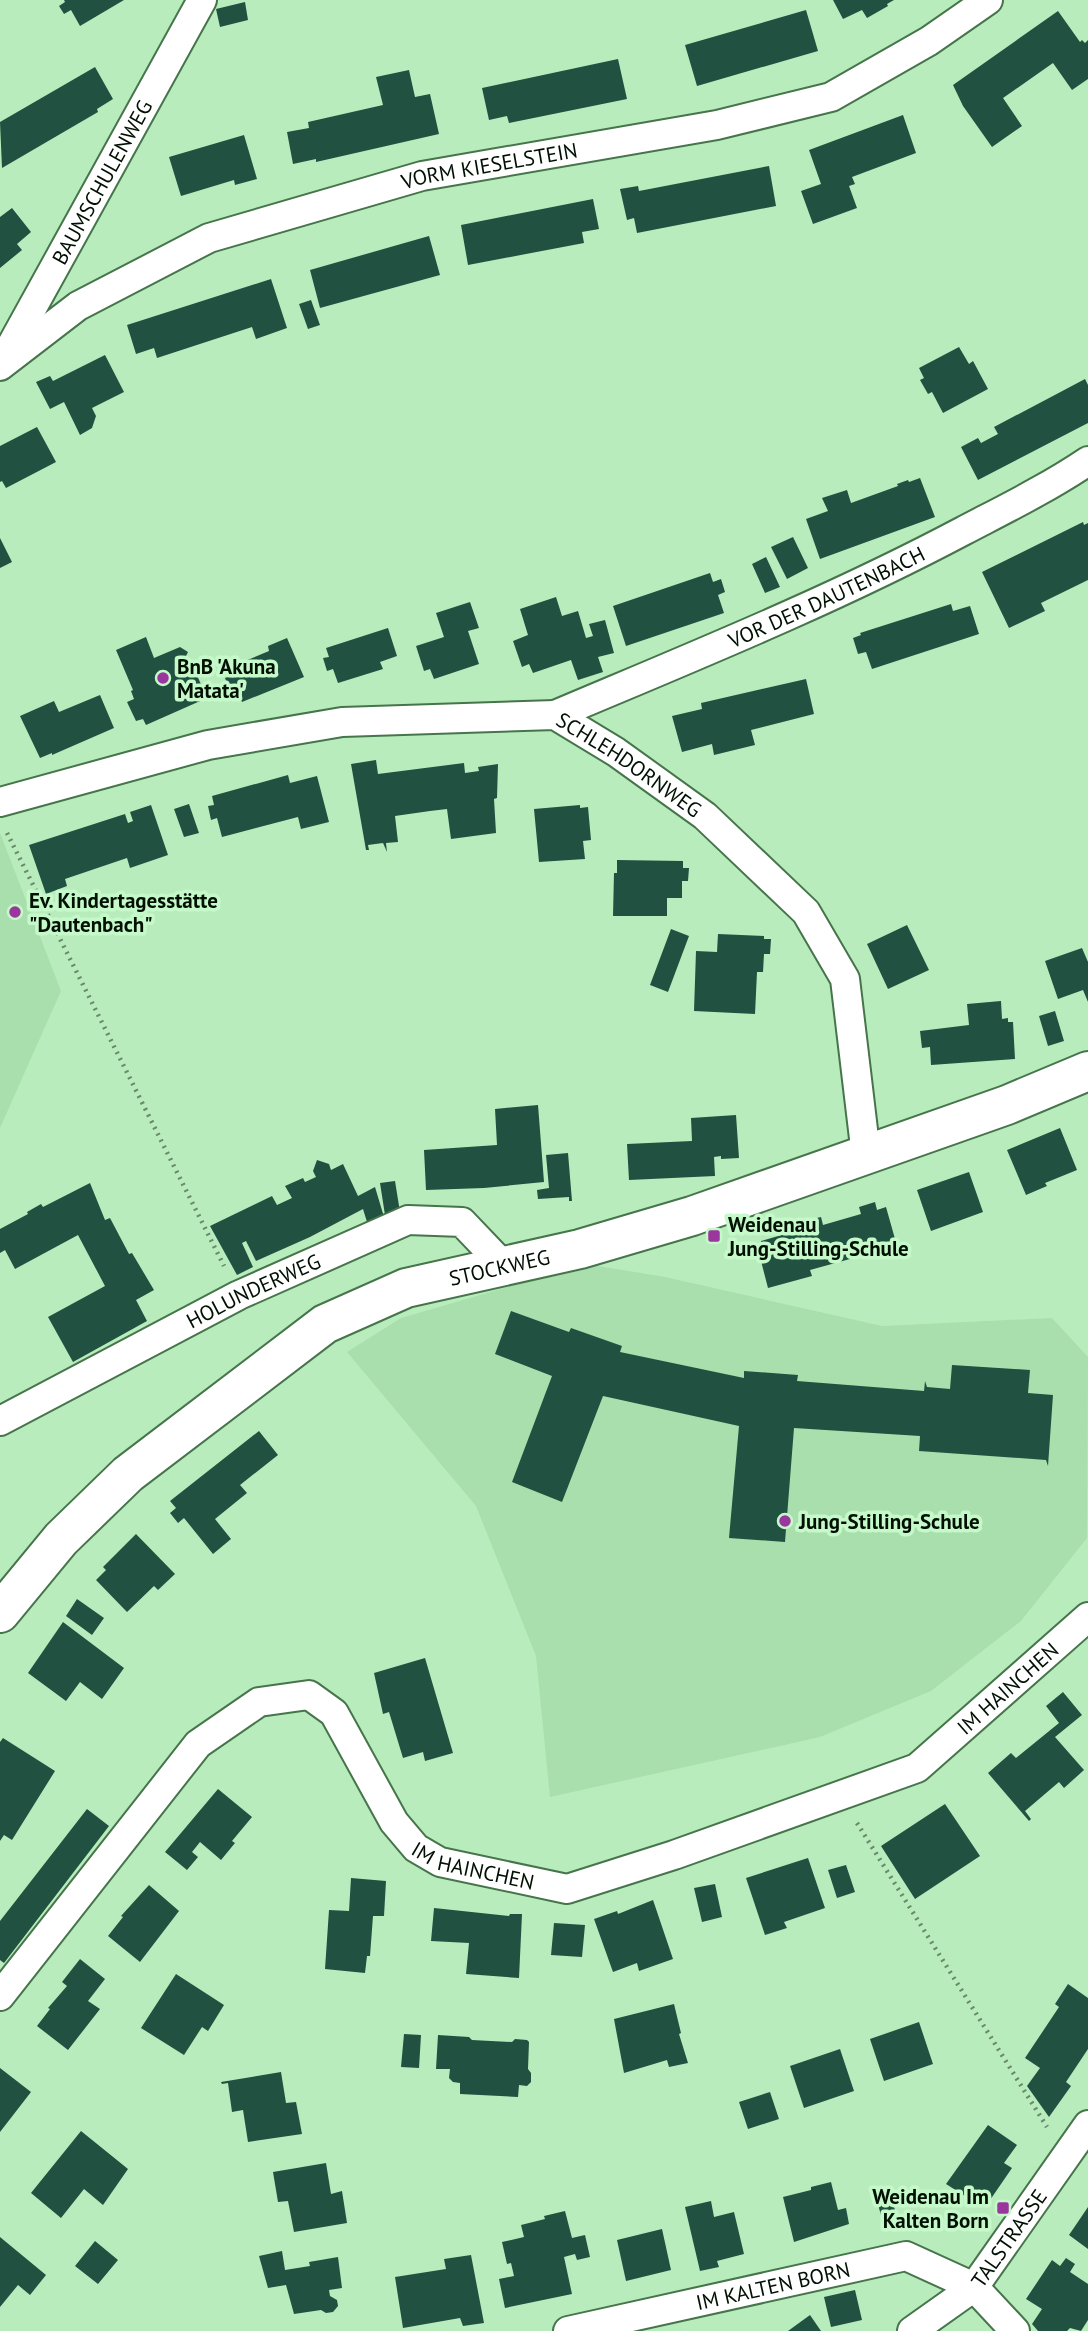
<svg xmlns="http://www.w3.org/2000/svg" width="1088" height="2331" viewBox="0 0 1088 2331" font-family="'PT Sans',sans-serif">
	<style>
		.built { fill: #a8dfac }
		.building { fill: #215140 }
		.lines { fill: none; stroke-linecap: round; stroke-linejoin: round }
		.street-casing { stroke: #46744b; stroke-width: 32 }
		.secondary-casing { stroke: #46744b; stroke-width: 42 }
		.path { stroke: #678a6a; stroke-width: 4.5; stroke-dasharray: 2 5; stroke-linecap: butt }
		.street { stroke: #fff; stroke-width: 28 }
		.secondary { stroke: #fff; stroke-width: 38 }
		.poi-dot { fill: #9a369d; stroke: #c6f9ca; stroke-width: 2.5 }
		.labels { text-anchor: middle; dominant-baseline: central; stroke-width: 7; stroke-linejoin: round; paint-order: stroke }
		.street-label { font-size: 21px; fill: #011003; stroke: #c6f9ca }
		.poi-label { font-size: 21px; font-weight: bold; fill: #011003; stroke: #c6f9ca; text-anchor: start }
	</style>
	<rect width="100%" height="100%" fill="#b9ecbd"/>
	<!-- built -->
	<path class="built" d="M0 833 61 991 0 1128Z
		M586 1264 665 1277 882 1326 1052 1318 1088 1357 1087 1538 1021 1621 931 1691 820 1737 550 1797 536 1656 476 1506 347 1352 401 1318Z"/>
	<!-- building -->
	<path class="building" d="M64 0H124L80 26 71 10 64 14 59 6 65 2Z
		M833 0H894L887 4 888 6 867 18 862 10 843 19Z
		M245 2 248 20 220 27 216 9Z
		M806 10 818 51 697 86 685 45Z
		M1058 11 1080 42 1082 40 1085 43 1088 40V79L1072 90 1053 63 1003 98 1022 126 992 147 963 106 953 85Z
		M618 59 627 99 509 123 507 116 489 120 482 88Z
		M95 67 113 99 97 109 98 112 2 168 0 122Z
		M409 70 415 97 430 94 439 134 316 162V159L293 164 287 132 309 128 308 122 383 105 376 77Z
		M903 115 916 153 852 177 855 184 849 186 857 208 813 224 801 191 821 184 809 150Z
		M244 135 257 179 235 185 234 180 181 196 169 157Z
		M769 166 776 206 637 233 634 218 627 220 620 189 638 186 639 191Z
		M593 199 599 229 582 232 584 243 468 265 461 225Z
		M12 208 31 232 17 244 22 250 0 268V217Z
		M429 236 440 275 320 308 310 270Z
		M271 279 287 328 256 339 252 327 157 358 154 348 136 354 127 325Z
		M311 300 320 325 308 329 299 304Z
		M959 347 969 364 973 361 988 389 943 413 932 392 928 394 920 380 924 378 919 368Z
		M105 355 124 392 92 408 96 416 92 428 80 435 64 402 50 409 36 382 50 376 53 381Z
		M1085 379 1088 385V423L978 480 961 447 978 438 981 443 998 434 994 427Z
		M37 427 56 462 6 488 2 481 0 482V446Z
		M920 478 935 517 820 559 806 519 828 511 822 498 847 490 851 503 898 486 897 484 908 480 909 482Z
		M1083 522 1084 525 1088 523V580L1041 603 1045 611 1009 628 982 572Z
		M793 537 808 568 787 579 771 547Z
		M0 538 12 562 0 568Z
		M766 557 780 587 765 593 752 564Z
		M710 573 713 582 721 579 725 592 718 595 724 613 626 646 613 606Z
		M556 597 562 616 578 611 586 638 593 636 589 624 605 620 614 653 598 657 603 672 578 680 571 660 533 673 529 664 522 667 513 641 528 635 520 609Z
		M470 602 479 628 468 631 479 664 434 679 430 669 424 671 416 646 444 637 436 613Z
		M951 604 953 611 970 606 979 634 872 669 866 652 858 654 853 638 861 635 860 633Z
		M388 628 397 656 380 662 383 669 338 683 333 669 327 671 323 658 329 657 326 648Z
		M146 637 154 658 180 647 188 652 183 662 186 667 192 664 207 698 146 725 143 719 136 721 127 702 134 699 131 691 133 690 116 650Z
		M287 638 304 677 242 702 235 686 229 689 225 678 231 676 228 668 269 651 268 646Z
		M806 679 814 714 751 730 755 745 714 755 712 744 682 752 672 716 702 709 701 703Z
		M100 695 114 728 52 755V753L40 758 20 716 54 701 59 712Z
		M376 760 378 774 464 763 465 773 479 771 478 767 498 764 497 798 494 799 496 833 451 839 447 809 430 811 395 816 398 842 386 843 387 852 383 843 368 845 369 850H366L351 764Z
		M288 775 290 783 317 776 329 822 301 829 298 817 222 837 217 818 211 820 208 806 214 805 212 796Z
		M189 804 199 833 184 837 174 809Z
		M151 805 168 855 130 868 127 858 65 879 67 886 46 894 29 845 125 814 128 823 133 821 130 812Z
		M580 805V808L588 807 591 840 583 841 585 859 539 862 534 809Z
		M617 860 683 861V868H689L688 881H682V898H667V916H613L614 873H617Z
		M907 925 929 970 888 989 867 944Z
		M671 929 689 936 668 992 650 985Z
		M718 934 764 936V939H771L770 954H764L763 972H757L755 1014 694 1011 696 951 717 952Z
		M1082 948 1088 962V1002L1083 990 1058 999 1045 961Z
		M1001 1001 1002 1019 1008 1018V1022H1013L1015 1059 931 1065 930 1047 922 1048 920 1031 969 1025 967 1004Z
		M1055 1011 1064 1041 1048 1046 1039 1016Z
		M538 1105 544 1182 484 1188 426 1190 424 1150 497 1145 495 1109Z
		M736 1115 739 1158 721 1159V1156L714 1157 715 1176 629 1180 627 1144 692 1141 691 1118Z
		M1060 1128 1077 1170 1045 1183 1047 1186 1026 1195 1007 1150Z
		M568 1153 572 1201H569V1197L538 1199 537 1190 549 1188 546 1155Z
		M317 1160 329 1164 331 1170 343 1164 358 1196 375 1187 384 1217 367 1222 363 1209 310 1237 256 1261 246 1241 242 1243 253 1267 237 1275 210 1226 272 1196 277 1205 292 1198 285 1186 303 1178 305 1182 316 1177 313 1171Z
		M969 1172 983 1212 931 1231 917 1190Z
		M395 1181 400 1212 385 1215 380 1183Z
		M90 1183 105 1220 110 1218 129 1254 132 1253 154 1290 136 1300 147 1321 73 1362 48 1317 105 1286 78 1235 15 1269 5 1250 0 1253V1229L28 1214 27 1212 41 1204 43 1207Z
		M875 1202 877 1210 886 1207 897 1246 810 1270 812 1276 768 1288 761 1261 766 1260 761 1241 799 1230 796 1223 821 1217 823 1225 861 1214 859 1207Z
		M511 1311 569 1332 571 1328 622 1346 620 1352 744 1378V1371L798 1375 797 1381 924 1391 925 1381 927 1387 950 1389 952 1365 1030 1370 1028 1393 1053 1395 1048 1466 1046 1460 919 1451 920 1436 794 1428 785 1542 729 1538 739 1426 603 1396 562 1502 512 1482 552 1376 495 1354Z
		M259 1431 278 1455 240 1485 247 1493 215 1519 231 1539 213 1554 184 1518 178 1523 170 1513 176 1508 170 1501Z
		M136 1534 175 1574 158 1590 154 1586 127 1612 96 1580 106 1570 103 1567Z
		M77 1599 104 1618 92 1635 66 1616Z
		M63 1622 124 1668 102 1699 80 1682 66 1701 28 1673Z
		M425 1658 453 1753 425 1761 423 1752 403 1758 389 1712 383 1714 374 1673Z
		M1063 1692 1082 1715 1055 1737 1084 1770 1064 1788 1059 1782 1025 1811 1031 1819 1029 1821 988 1773 1011 1753 1016 1758 1059 1723 1046 1706Z
		M3 1738 55 1771 12 1840 4 1835 0 1841V1742Z
		M218 1789 252 1817 232 1841 235 1843 221 1860 200 1842 192 1852 198 1857 187 1870 165 1852Z
		M945 1804 980 1856 915 1899 881 1846Z
		M87 1809 109 1826 4 1963 0 1960V1921Z
		M808 1858 825 1908 784 1922 787 1928 765 1935 746 1878Z
		M846 1865 855 1892 837 1898 828 1870Z
		M351 1878 386 1881 384 1916H373L370 1956H367L365 1973 325 1969 329 1910 349 1911Z
		M715 1884 722 1917 702 1922 694 1888Z
		M149 1885 179 1911 140 1962 108 1936 123 1917 121 1916Z
		M653 1900 673 1959 639 1971 637 1963 613 1972 594 1919 617 1911 618 1914Z
		M434 1908 509 1916 510 1914H522L519 1978 466 1974 469 1943 431 1941Z
		M554 1923 585 1925 582 1957 551 1955Z
		M80 1959 105 1979 88 2001 100 2009 68 2050 37 2026 50 2009 48 2008 67 1986 62 1982Z
		M176 1974 224 2005 208 2031 202 2027 184 2055 141 2028Z
		M1068 1984 1088 1998V2049L1066 2082 1071 2086 1049 2117 1027 2086 1040 2068 1025 2058 1059 2007 1055 2004Z
		M674 2004 681 2033 679 2034 688 2063 669 2067 667 2060 624 2073 614 2019Z
		M919 2022 933 2064 884 2081 870 2039Z
		M404 2034 421 2035 419 2068 401 2067Z
		M438 2035 469 2037 472 2040 512 2042 515 2039 527 2040 529 2042 528 2069 531 2073V2082L527 2086 519 2085 518 2097 460 2094V2083L453 2082 449 2078 450 2069H436Z
		M840 2049 854 2091 804 2108 790 2066Z
		M0 2068 31 2092 0 2132Z
		M281 2072 286 2103 296 2102 302 2134 248 2142 243 2110 232 2112 228 2083 222 2084 221 2082Z
		M770 2092 779 2119 748 2129 739 2102Z
		M988 2125 1017 2145 1004 2163 1012 2168 988 2203 969 2190 965 2196 946 2184Z
		M81 2131 128 2169 103 2205 84 2189 61 2218 31 2193Z
		M326 2163 331 2194 342 2191 347 2223 294 2232 288 2201 278 2202 273 2172Z
		M831 2182 838 2210 846 2208 849 2224 794 2242 783 2197 811 2190V2187Z
		M890 2189 897 2219 883 2223 875 2193Z
		M711 2201 714 2217 734 2212 744 2254 717 2261 719 2267 700 2271 685 2207Z
		M1088 2207V2249L1069 2235Z
		M565 2211 572 2238 585 2235 590 2257 577 2260 575 2254 564 2257 572 2294 505 2308 499 2279 514 2276 511 2263 507 2264 502 2242 524 2237 521 2225 545 2219 544 2216Z
		M662 2229 671 2270 626 2281 617 2240Z
		M0 2237 46 2275 30 2295 18 2285 0 2307Z
		M95 2241 118 2260 98 2284 75 2266Z
		M282 2251 285 2270 310 2266 309 2262 338 2257 342 2288 329 2290 330 2296 337 2300 338 2306 333 2312 326 2313 321 2310 294 2314 286 2285 268 2288 259 2256Z
		M471 2255 484 2323 463 2326 460 2318 403 2328 395 2277 446 2269 444 2259Z
		M1066 2258 1075 2264 1070 2272 1088 2284V2320L1081 2331 1070 2328 1067 2331H1038L1032 2324 1042 2309 1026 2299 1052 2260 1060 2266Z
		M855 2290 862 2320 831 2327 824 2297Z
		M810 2315 821 2331H788Z"/>
	<g class="lines">
		<defs>
			<g id="street">
				<path id="s1" d="M5 357 202 0"/>
				<path id="s2" d="M0 366 78 306 209 238 422 176 717 125 831 97 929 41 988 0"/>
				<path id="s3" d="M555 715C692 657 831 601 963 531 1005 509 1048 488 1088 461"/>
				<path id="s4" d="M0 802 208 745 342 722 555 715 616 752 705 816 806 912 845 979 866 1155"/>
				<path id="s5" d="M0 1421 239 1295 408 1220 462 1222 505 1267"/>
				<path id="s6" d="M0 1996 198 1744 259 1702 309 1695 334 1713 394 1822 416 1848 440 1862 567 1889 674 1855 917 1768 1088 1617"/>
				<path id="s7" d="M568 2331 906 2256 974 2287 1015 2331"/>
				<path id="s8" d="M912 2331 974 2287 1088 2125"/>
			</g>
			<g id="secondary">
				<path id="s9" d="M0 1613 61 1539 128 1474 325 1324 406 1288 580 1249 692 1216 1007 1105 1088 1071"/>
			</g>
		</defs>
		<!-- street casing -->
		<use href="#street" class="street-casing"/>
		<!-- secondary casing -->
		<use href="#secondary" class="secondary-casing"/>
		<!-- path -->
		<path class="path" d="M7 833 224 1266
			M857 1823 1047 2127"/>
		<!-- street -->
		<use href="#street" class="street"/>
		<!-- secondary -->
		<use href="#secondary" class="secondary"/>
	</g>
	<!-- markers -->
	<g class="poi-dot">
		<circle cx="163" cy="678" r="7"/>
		<circle cx="15" cy="912" r="7"/>
		<rect x="707" y="1229" width="14" height="14" rx="3.5"/>
		<circle cx="785" cy="1521" r="7"/>
		<rect x="996" y="2201" width="14" height="14" rx="3.5"/>
	</g>
	<g class="labels">
		<!-- street labels -->
		<g class="street-label">
			<text stroke="none"><textPath href="#s2" startOffset="536">VORM KIESELSTEIN</textPath></text>
			<text stroke="none"><textPath href="#s1" startOffset="200">BAUMSCHULENWEG</textPath></text>
			<text stroke="none"><textPath href="#s3" startOffset="296">VOR DER DAUTENBACH</textPath></text>
			<text stroke="none"><textPath href="#s4" startOffset="654">SCHLEHDORNWEG</textPath></text>
			<text stroke="none"><textPath href="#s9" startOffset="621">STOCKWEG</textPath></text>
			<text stroke="none"><textPath href="#s5" startOffset="285">HOLUNDERWEG</textPath></text>
			<text stroke="none"><textPath href="#s6" startOffset="1283">IM HAINCHEN</textPath></text>
			<text stroke="none"><textPath href="#s6" startOffset="695">IM HAINCHEN</textPath></text>
			<text stroke="none"><textPath href="#s8" startOffset="136">TALSTRASSE</textPath></text>
			<text stroke="none"><textPath href="#s7" startOffset="210">IM KALTEN BORN</textPath></text>
		</g>
		<!-- poi labels -->
		<g class="poi-label">
			<text x="177" y="666">BnB 'Akuna<tspan x="177" dy="24">Matata'</tspan></text>
			<text x="29" y="900">Ev. Kindertagesstätte<tspan x="29" dy="24">"Dautenbach"</tspan></text>
			<text x="728" y="1224">Weidenau<tspan x="728" dy="24">Jung-Stilling-Schule</tspan></text>
			<text x="799" y="1521">Jung-Stilling-Schule</text>
			<text x="989" y="2196" text-anchor="end">Weidenau Im<tspan x="989" dy="24">Kalten Born</tspan></text>
		</g>
	</g>
</svg>
